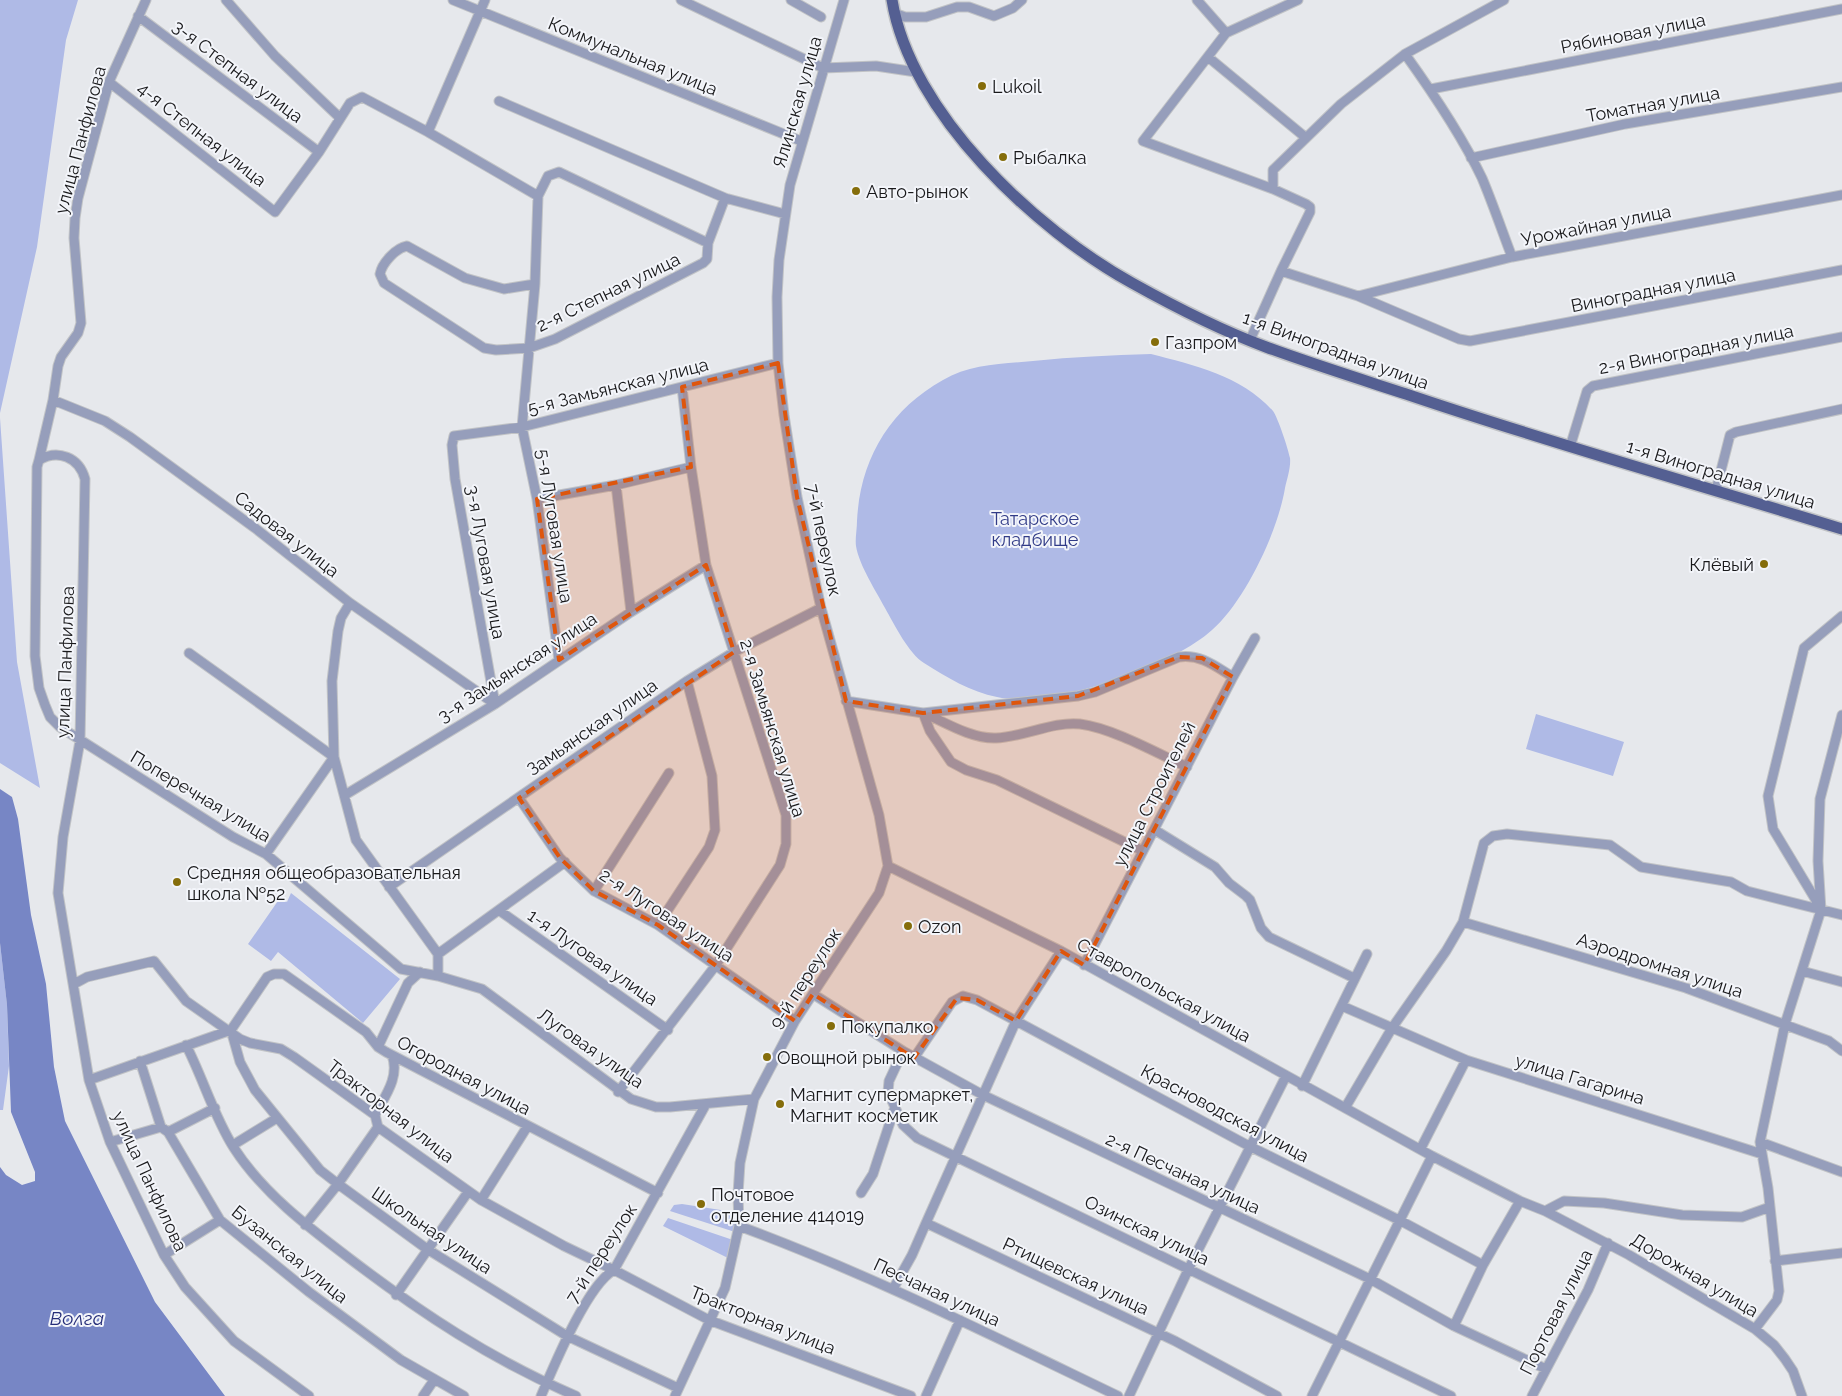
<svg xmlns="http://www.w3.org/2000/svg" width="1842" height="1396" viewBox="0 0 1842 1396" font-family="Raleway,sans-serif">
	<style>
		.green { fill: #afbae6 }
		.water { fill: #7786c5 }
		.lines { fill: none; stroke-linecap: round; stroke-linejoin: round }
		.minor-casing { stroke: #c1c3c6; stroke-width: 11 }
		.major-casing { stroke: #c1c3c6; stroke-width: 14 }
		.minor { stroke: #969ebb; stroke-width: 9 }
		.major { stroke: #545f92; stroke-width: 11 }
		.marked { fill: #de560d; fill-opacity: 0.2; stroke: #de560d; stroke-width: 4; stroke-dasharray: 10 6; stroke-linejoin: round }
		.poi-dot { fill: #856d0b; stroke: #f3f5fa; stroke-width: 2 }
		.labels { text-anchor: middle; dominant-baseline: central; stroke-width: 4; stroke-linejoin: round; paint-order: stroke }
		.street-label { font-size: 18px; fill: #19191b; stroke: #f3f5fa }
		.poi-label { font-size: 18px; fill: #19191b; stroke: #f3f5fa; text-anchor: start }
		.park-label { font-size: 18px; fill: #313b87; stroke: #f3f5fa }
		.water-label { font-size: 19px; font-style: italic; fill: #262e79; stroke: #f3f5fa }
	</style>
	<rect width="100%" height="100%" fill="#e6e8ec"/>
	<!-- green -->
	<path class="green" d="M0 0H78L66 40 37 247 0 413Z
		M1151 354C1194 365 1242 376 1273 411 1278 418 1288 448 1290 458 1291 467 1287 479 1285 488 1278 531 1245 601 1212 630 1171 667 1052 709 997 697 971 692 946 677 924 663 909 654 894 624 885 608 876 591 859 565 856 546 855 539 857 529 857 521 860 460 889 410 943 380 970 364 1003 364 1033 361 1073 357 1111 355 1151 354Z
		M0 418 17 662 40 788 0 763Z
		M1536 714 1624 742 1613 776 1526 749Z
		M291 893 400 979 363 1023 278 952 271 961 248 944 280 898 287 902Z
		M0 943 7 1005 9 1066 3 1110H0Z
		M682 1204 740 1213 735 1232 670 1211 674 1205Z
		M668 1218 733 1240 730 1259 663 1226Z"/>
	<!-- water -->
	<path class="water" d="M0 789 12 797 18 819 31 915 46 984 54 1067 65 1121 155 1302 225 1396H0V1167L6 1175 22 1185 35 1181V1172L11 1112 7 1005 0 943Z"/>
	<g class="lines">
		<defs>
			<path id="minor" d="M146 0 109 82 78 198 75 218 74 238 81 323 78 333 61 357 58 366 53 400 39 460C58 449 79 457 85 479L80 741 63 837 58 893 89 1080 110 1142 164 1255 185 1287 234 1341 309 1396
				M226 0 275 56 339 117
				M453 0 801 141
				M681 0 823 68 876 66 916 72
				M791 0 821 17
				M1197 0 1226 33
				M894 13 905 17H926L957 7H969L994 16 1013 8 1022 0
				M138 16 319 152
				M1405 54C1433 93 1461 134 1482 178 1493 204 1502 231 1512 257
				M1208 57 1305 137
				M109 82 275 212 319 152 350 103 362 97 428 132 538 196 548 176 559 172 708 243 725 198
				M1431 89 1842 9
				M499 101 725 198 785 214
				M428 132 485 0
				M1471 158 1625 124 1842 87
				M1273 189 1143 141 1226 33 1298 0
				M538 196 535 284 522 427 537 499 559 660
				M1281 271 1358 296 1459 339 1470 341 1842 270
				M535 284 504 289 465 278 407 246C396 248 382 263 380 274L384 283 484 348 496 350 529 348 555 339 703 263 707 259 708 243
				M1358 296 1512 257 1842 195
				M1250 340 1281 271 1310 212V207L1306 204 1273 189V170L1341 104 1405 54 1504 0
				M53 400 105 421 130 437 255 528 350 603 495 704
				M1570 447 1587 391 1593 386 1842 337
				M39 460 37 467 35 656 39 688 45 705 50 717 60 727 233 837 266 854 401 969 438 976 482 989 631 1099 656 1107H670L754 1099
				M616 485 631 612
				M1716 490 1730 435 1736 432 1842 409
				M537 499 616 485 691 467
				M189 653 334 757 356 840 438 954V976
				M846 701 923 713 1078 696 1095 692 1179 657C1201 654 1215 666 1233 677
				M495 704 455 479 452 445 454 436 522 427 778 363
				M923 713 930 731 951 762 966 770 997 780 1143 851
				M924 713C946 723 972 739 996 738 1023 737 1054 721 1080 724 1112 728 1157 753 1187 767
				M345 795 495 704 631 612 706 565
				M519 798 560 858 594 891 658 925 795 1021
				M1155 830 1215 867 1229 883 1246 896 1250 900 1261 928 1269 937 1354 978
				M266 854 334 757 332 681 338 631 341 618 350 603
				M888 866 1061 951 1432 1156 1520 1201 1545 1211 1629 1255 1755 1329 1774 1345 1785 1359 1793 1371 1802 1396
				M389 887 687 681 734 652 821 608
				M594 891 669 773
				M1820 907 1773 829 1768 796 1804 648 1842 616
				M500 911 668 1030
				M1463 922 1686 988 1829 1041 1842 1051
				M658 925 709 847 715 830 712 776 687 681
				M438 954 565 862
				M1084 965 1233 677 1255 638
				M1802 971 1842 982
				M74 984 87 977 154 961 186 1001 240 1039 250 1043 281 1049 294 1057 375 1115 378 1127 481 1200 564 1246 614 1270 709 1320 911 1396
				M813 994 903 1051 983 1095 1370 1279 1454 1326 1546 1369
				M1342 1006 1466 1060 1762 1154
				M231 1030 240 1062 255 1090 320 1170 338 1184 427 1249 567 1336 678 1388
				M186 1045C203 1078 214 1117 234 1148 263 1193 308 1227 349 1258 421 1313 492 1360 576 1396
				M378 1047 408 983 420 972
				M903 1051 889 1081 888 1092 903 1125 917 1138 1451 1396
				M914 1058 952 1002 963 996 977 1000 1249 1146 1401 1221 1483 1265
				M140 1061 161 1127 168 1132 220 1220 309 1292 401 1360 464 1396
				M89 1080 231 1030 267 977 274 974H284L366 1032 378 1047 386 1052 658 1193
				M1302 1086 1367 954
				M618 1092 716 965 780 865 786 844V815L706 565 691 467 682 387
				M1345 1108 1392 1028 1446 951 1463 922 1484 843 1493 836 1507 834 1610 845 1641 867 1731 882 1747 891 1842 915
				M375 1115C385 1096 400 1077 392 1055
				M168 1132 215 1108
				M110 1142 161 1127
				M1760 1142 1842 1172
				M233 1145 277 1118
				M1421 1148 1466 1060
				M861 1193 873 1174 895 1107
				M481 1200 527 1127
				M1545 1211 1564 1201 1604 1203 1682 1215 1742 1217 1770 1207
				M926 1223 1016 1021 1061 951
				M305 1225 338 1184 378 1127
				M739 1226C869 1274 993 1336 1118 1396
				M164 1255 220 1220
				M1775 1261 1842 1253
				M893 1289 912 1255 926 1223 1175 1341 1277 1396
				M396 1295 468 1192
				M1454 1326 1483 1265 1520 1201
				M1755 1329 1777 1300 1779 1291 1768 1188 1760 1142 1785 1024 1821 910 1818 861 1820 799 1842 715
				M423 1396 434 1380
				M541 1396C554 1366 587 1285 614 1270L706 1104
				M675 1396 725 1288 739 1226 738 1194 740 1163 754 1099 795 1021 879 893 888 866 879 815 821 608 797 497 784 415 778 363 777 297 779 260 790 185 844 0
				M926 1396 960 1320
				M1129 1396 1189 1268 1286 1076
				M1312 1396 1432 1156
				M1532 1396 1588 1290 1608 1243"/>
			<path id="major" d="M892 0C910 113 1036 230 1132 283 1175 307 1220 330 1266 347 1312 364 1360 379 1406 394 1550 443 1697 484 1842 529"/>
		</defs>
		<!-- minor casing -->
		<use href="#minor" class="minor-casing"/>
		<!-- major casing -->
		<use href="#major" class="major-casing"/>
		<!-- minor -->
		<use href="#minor" class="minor"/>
		<!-- major -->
		<use href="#major" class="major"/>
	</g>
	<!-- marked area -->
	<path class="marked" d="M778 363 797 497 846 701 923 713 1078 696 1179 657 1202 658 1233 677 1084 965 1061 951 1016 1021 977 1000 957 998 914 1058 813 994 795 1021 658 925 594 891 560 858 519 798 734 652 706 565 559 660 537 499 691 467 682 387Z"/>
	<!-- markers -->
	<g class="poi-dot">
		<circle cx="982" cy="86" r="5"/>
		<circle cx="1003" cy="157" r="5"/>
		<circle cx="856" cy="191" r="5"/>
		<circle cx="1155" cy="342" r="5"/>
		<circle cx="1764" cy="564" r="5"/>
		<circle cx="177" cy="882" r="5"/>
		<circle cx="908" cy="926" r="5"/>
		<circle cx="831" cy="1026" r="5"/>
		<circle cx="767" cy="1057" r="5"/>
		<circle cx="780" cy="1104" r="5"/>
		<circle cx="701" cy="1204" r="5"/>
	</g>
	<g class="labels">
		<!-- street labels -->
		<g class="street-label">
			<text transform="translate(1633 33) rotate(-11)">Рябиновая улица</text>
			<text transform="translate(633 56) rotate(22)">Коммунальная улица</text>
			<text transform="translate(238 71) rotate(37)">3-я Степная улица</text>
			<text transform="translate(797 102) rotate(-74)">Ялинская улица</text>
			<text transform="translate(1653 104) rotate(-10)">Томатная улица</text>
			<text transform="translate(202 134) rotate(38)">4-я Степная улица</text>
			<text transform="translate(80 140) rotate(-75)">улица Панфилова</text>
			<text transform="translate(1596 225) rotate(-11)">Урожайная улица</text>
			<text transform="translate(1653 290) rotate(-11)">Виноградная улица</text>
			<text transform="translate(608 292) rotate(-26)">2-я Степная улица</text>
			<text transform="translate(1696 349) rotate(-11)">2-я Виноградная улица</text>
			<text transform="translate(1336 350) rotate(20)">1-я Виноградная улица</text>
			<text transform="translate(618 386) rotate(-14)">5-я Замьянская улица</text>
			<text transform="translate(1721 474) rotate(17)">1-я Виноградная улица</text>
			<text transform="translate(555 526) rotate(81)">5-я Луговая улица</text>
			<text transform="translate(287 534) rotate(38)">Садовая улица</text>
			<text transform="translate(824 540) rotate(78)">7-й переулок</text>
			<text transform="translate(486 562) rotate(80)">3-я Луговая улица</text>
			<text transform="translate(65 662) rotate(-88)">улица Панфилова</text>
			<text transform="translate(517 667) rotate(-33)">3-я Замьянская улица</text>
			<text transform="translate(592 727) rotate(-35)">Замьянская улица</text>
			<text transform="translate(773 728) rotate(73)">2-я Замьянская улица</text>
			<text transform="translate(1154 794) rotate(-63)">улица Строителей</text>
			<text transform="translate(201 796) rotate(31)">Поперечная улица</text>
			<text transform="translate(667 915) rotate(33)">2-я Луговая улица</text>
			<text transform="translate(593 957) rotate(35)">1-я Луговая улица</text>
			<text transform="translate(1660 965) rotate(18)">Аэродромная улица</text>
			<text transform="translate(805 978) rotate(-57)">9-й переулок</text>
			<text transform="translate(1164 990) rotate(29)">Ставропольская улица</text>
			<text transform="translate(591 1048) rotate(35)">Луговая улица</text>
			<text transform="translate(464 1075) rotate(28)">Огородная улица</text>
			<text transform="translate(1580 1079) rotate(17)">улица Гагарина</text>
			<text transform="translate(391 1111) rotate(38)">Тракторная улица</text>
			<text transform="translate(1225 1113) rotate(28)">Красноводская улица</text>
			<text transform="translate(1183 1173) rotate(25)">2-я Песчаная улица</text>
			<text transform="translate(150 1181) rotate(65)">улица Панфилова</text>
			<text transform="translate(432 1230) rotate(34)">Школьная улица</text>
			<text transform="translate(1147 1230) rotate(26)">Озинская улица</text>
			<text transform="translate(601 1253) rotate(-57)">7-й переулок</text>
			<text transform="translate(290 1254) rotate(39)">Бузанская улица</text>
			<text transform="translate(1695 1275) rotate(31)">Дорожная улица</text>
			<text transform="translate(1076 1276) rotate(25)">Ртищевская улица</text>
			<text transform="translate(937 1292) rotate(25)">Песчаная улица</text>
			<text transform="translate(1556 1312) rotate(-63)">Портовая улица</text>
			<text transform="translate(763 1320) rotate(22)">Тракторная улица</text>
		</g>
		<!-- poi labels -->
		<g class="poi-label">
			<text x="992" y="86">Lukoil</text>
			<text x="1013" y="157">Рыбалка</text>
			<text x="866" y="191">Авто-рынок</text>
			<text x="1165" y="342">Газпром</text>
			<text x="1754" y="564" text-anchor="end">Клёвый</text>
			<text x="187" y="872">Средняя общеобразовательная<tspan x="187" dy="21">школа №52</tspan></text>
			<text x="918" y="926">Ozon</text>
			<text x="841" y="1026">Покупалко</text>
			<text x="777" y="1057">Овощной рынок</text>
			<text x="790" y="1094">Магнит супермаркет,<tspan x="790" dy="21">Магнит косметик</tspan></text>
			<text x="711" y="1194">Почтовое<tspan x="711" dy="21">отделение 414019</tspan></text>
		</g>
		<!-- park labels -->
		<g class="park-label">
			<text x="1035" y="518">Татарское<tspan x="1035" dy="21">кладбище</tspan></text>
		</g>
		<!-- water labels -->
		<g class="water-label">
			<text x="77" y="1318">Волга</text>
		</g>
	</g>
</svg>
